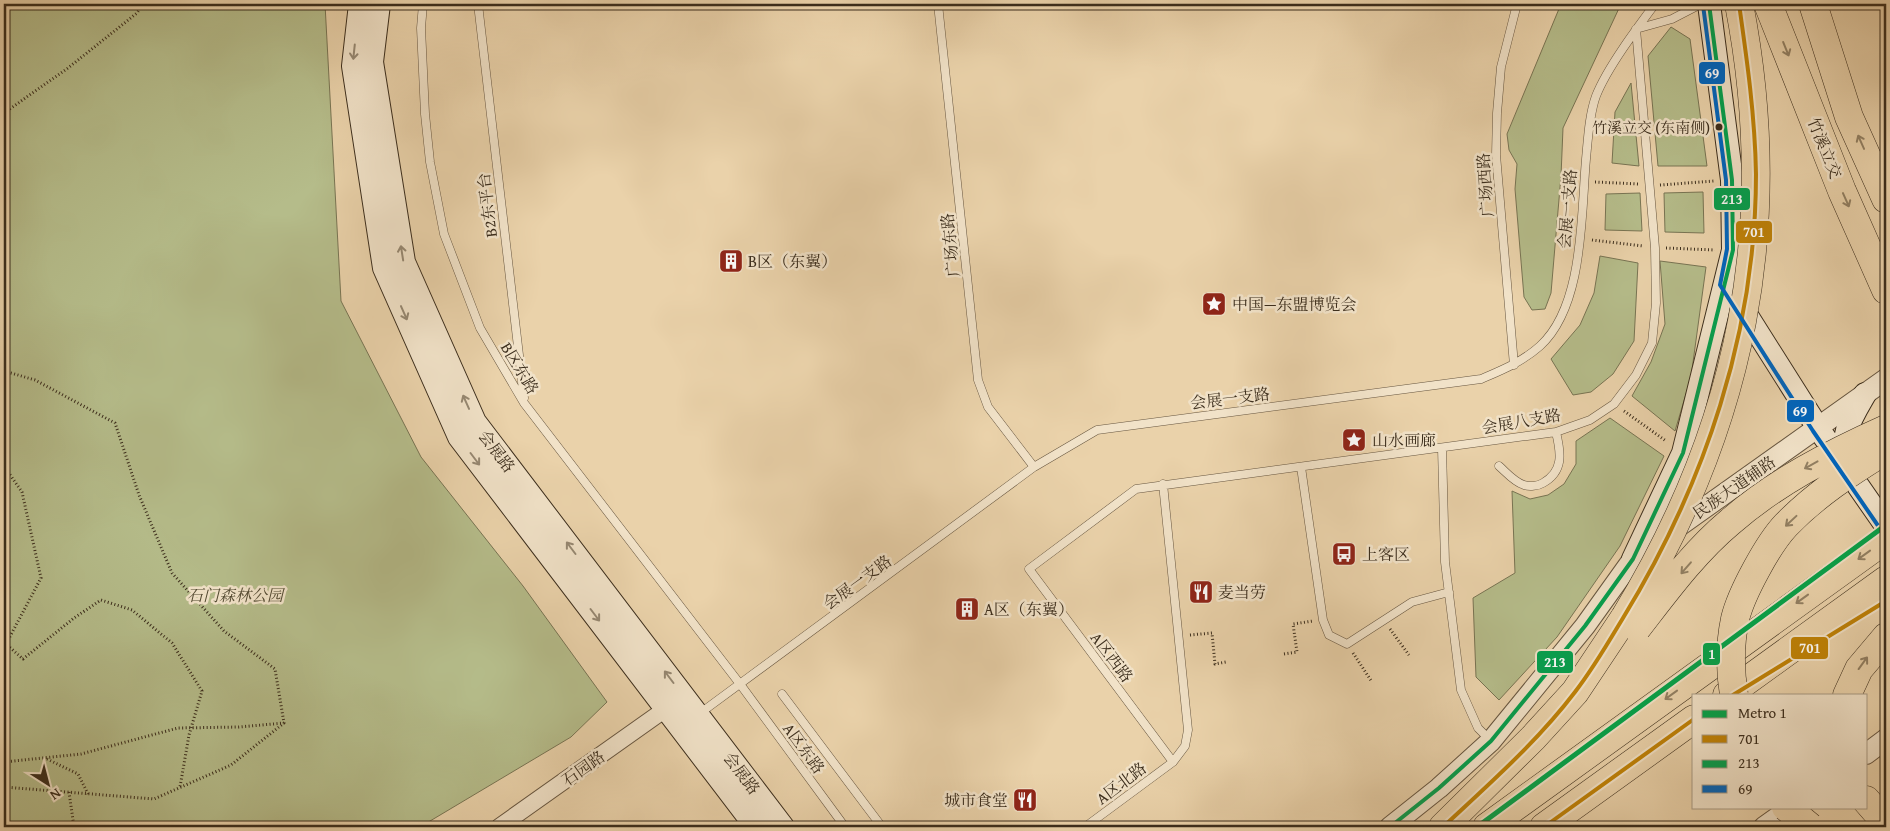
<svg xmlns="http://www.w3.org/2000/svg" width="1890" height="831" viewBox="0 0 1890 831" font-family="'Gentium Book Plus','Noto Serif SC',serif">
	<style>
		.green { fill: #b5bc8a; stroke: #787453 }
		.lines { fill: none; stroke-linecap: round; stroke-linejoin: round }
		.service-casing { stroke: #675640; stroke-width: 9 }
		.minor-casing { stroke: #675640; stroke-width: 18 }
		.tertiary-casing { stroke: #675640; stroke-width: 22 }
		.secondary-casing { stroke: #3b2d1c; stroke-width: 24 }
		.trunk-casing { stroke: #3b2d1c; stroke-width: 29 }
		.path { stroke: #3b2d1c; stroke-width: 3; stroke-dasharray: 1 2.5; stroke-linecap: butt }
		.service { stroke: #f1e2c8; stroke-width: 8 }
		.minor { stroke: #f1e2c8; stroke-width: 16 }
		.tertiary { stroke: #f1e2c8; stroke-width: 20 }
		.secondary { stroke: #f1e2c8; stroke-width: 22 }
		.trunk { stroke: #ead2aa; stroke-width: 28 }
		.trunk-bridge-casing { stroke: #3b2d1c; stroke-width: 29; stroke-linecap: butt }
		.trunk-bridge { stroke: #ead2aa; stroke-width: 28 }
		.bus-1-casing { stroke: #f1e2c8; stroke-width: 8 }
		.bus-2-casing { stroke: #f1e2c8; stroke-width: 8 }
		.bus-3-casing { stroke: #f1e2c8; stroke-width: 8 }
		.bus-1 { stroke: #bf8208; stroke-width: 4 }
		.bus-2 { stroke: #03a04e; stroke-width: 4 }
		.bus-3 { stroke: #0065bd; stroke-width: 4 }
		.metro-1-casing { stroke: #f1e2c8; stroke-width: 9 }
		.metro-1 { stroke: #06a34a; stroke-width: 5 }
		.oneway { stroke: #928063 }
		.oneway2 { stroke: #968872 }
		.bus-dot { fill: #3b2d1c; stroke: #f1e2c8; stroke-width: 2 }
		.labels { text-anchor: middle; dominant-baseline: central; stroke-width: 5; stroke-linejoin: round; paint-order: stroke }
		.bus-label { font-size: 15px; fill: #3b2d1c; stroke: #f1e2c8; text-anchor: end }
		.street-label { font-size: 16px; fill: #3b2d1c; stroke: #f1e2c8 }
		.poi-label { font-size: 16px; fill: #3b2d1c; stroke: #f1e2c8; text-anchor: start }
		.park-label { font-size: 16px; font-style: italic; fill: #534a32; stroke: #f1e2c8 }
		.line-badge { stroke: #f1e2c8; stroke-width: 2 }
		.badge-label { font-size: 14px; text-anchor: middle; font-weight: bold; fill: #fff }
	</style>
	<rect width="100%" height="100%" fill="#ead2aa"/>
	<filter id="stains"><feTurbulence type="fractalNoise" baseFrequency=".004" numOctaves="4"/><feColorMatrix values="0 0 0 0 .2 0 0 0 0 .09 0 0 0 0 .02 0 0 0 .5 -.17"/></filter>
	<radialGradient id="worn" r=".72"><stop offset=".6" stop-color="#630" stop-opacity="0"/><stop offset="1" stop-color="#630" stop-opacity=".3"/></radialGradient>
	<!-- green -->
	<path class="green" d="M4 4H325L341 301 421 457 523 586 607 702 571 737 420 827H4Z
		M1561 4H1621L1563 128 1561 176 1551 293 1545 309 1532 310 1524 297 1515 189 1517 164 1509 150 1507 134Z
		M1671 27 1690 39 1707 166H1658L1648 56Z
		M1631 83 1639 166 1612 163 1615 112Z
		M1703 192 1704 233 1665 232 1664 193Z
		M1640 193 1642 231 1605 230 1606 194Z
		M1600 256 1638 263 1634 341 1613 374 1591 392 1573 395 1551 359 1580 325 1594 293Z
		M1660 261 1706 267 1691 377 1675 431 1632 396 1651 362 1665 324Z
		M1610 418 1664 456 1620 546 1557 637 1499 700 1476 677 1473 598 1515 573 1512 491 1530 499 1548 495 1564 484 1576 464V441Z"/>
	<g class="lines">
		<defs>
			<path id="service" d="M423 4 421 28 425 114 430 162 444 234 480 328 524 403 740 684 845 827
				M478 4 524 398
				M938 4 978 380 988 407 1034 467
				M1636 29 1672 19 1701 4
				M1514 365 1496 155 1497 113 1501 67 1517 4
				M1442 448 1445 562 1461 690 1478 728 1491 741
				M1499 466C1507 473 1514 482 1524 485 1529 487 1538 486 1543 483 1564 471 1561 453 1556 432
				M1301 467 1323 620 1329 635 1347 644 1412 602 1449 592
				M782 694 882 827
				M699 714 1034 467 1097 430 1481 379C1502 370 1522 362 1540 346 1584 306 1581 215 1586 159 1588 139 1589 115 1596 96 1607 68 1637 28 1655 4
				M1173 762 1029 569 1136 489 1556 432 1590 420 1614 404 1636 375 1652 343 1656 303 1655 248 1636 29
				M1085 827 1173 762 1185 746 1188 730 1163 484"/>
			<path id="minor" d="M499 827 667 708"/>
			<path id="tertiary" d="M1672 531 1886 379
				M1866 754 1886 739
				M1390 827 1439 788 1491 741 1585 626 1633 559 1647 549
				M1764 827 1792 807"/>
			<path id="secondary" d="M360 4 353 66 384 268 459 437 756 827
				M379 4 372 62 404 262 475 422 783 827
				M1739 303 1818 428 1886 526
				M1849 463C1837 438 1853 415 1865 394
				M1633 559 1683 453 1733 250 1732 180 1709 4"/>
			<path id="trunk" d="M1768 4 1842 191 1886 290
				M1813 4 1849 117 1886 199
				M1727 695 1886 580
				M1847 695 1859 669 1886 637
				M1866 800 1886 823
				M1443 827 1533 738 1575 692 1625 617
				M1487 827 1886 539
				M1544 827 1694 719"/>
		</defs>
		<!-- service casing -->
		<use href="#service" class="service-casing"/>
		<!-- minor casing -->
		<use href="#minor" class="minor-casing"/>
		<!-- tertiary casing -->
		<use href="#tertiary" class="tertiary-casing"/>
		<!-- secondary casing -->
		<use href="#secondary" class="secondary-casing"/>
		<!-- trunk casing -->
		<use href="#trunk" class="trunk-casing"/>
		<!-- path -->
		<path class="path" d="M4 113 68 68 137 13 143 4
			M1595 182 1639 184
			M1660 185 1714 181
			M1592 240 1643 246
			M1666 248 1715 250
			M4 371 35 380 115 423 139 495 172 573 224 631 275 669 284 723 231 765 154 799 4 787
			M1624 411 1666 441
			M4 466 22 492 41 578 6 644 23 659 74 618 101 600 132 610 172 643 202 691 189 735 180 787
			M1390 629 1409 655
			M1190 635 1212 633 1215 664 1226 662
			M1353 653 1372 682
			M1284 654 1297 652 1293 624 1313 621
			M47 759 78 774 88 794
			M4 762 81 754 178 728 239 727 284 723
			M69 792 74 827"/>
		<!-- service -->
		<use href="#service" class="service"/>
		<!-- minor -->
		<use href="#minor" class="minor"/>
		<!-- tertiary -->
		<use href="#tertiary" class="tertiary"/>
		<!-- secondary -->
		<use href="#secondary" class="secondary"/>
		<!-- trunk -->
		<use href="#trunk" class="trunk"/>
		<defs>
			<path id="trunk-bridge" d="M1625 617C1742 425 1782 225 1739 4
				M1637 628C1665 592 1694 552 1730 522 1776 482 1830 454 1886 429
				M1734 695C1730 671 1730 643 1735 619 1741 594 1768 544 1786 525 1815 495 1850 472 1886 450
				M1786 807 1810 827"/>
		</defs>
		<!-- trunk-bridge casing -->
		<use href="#trunk-bridge" class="trunk-bridge-casing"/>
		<!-- trunk-bridge -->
		<use href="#trunk-bridge" class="trunk-bridge"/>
		<defs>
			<path id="bus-1" d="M1733 695 1886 601
				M1443 827C1489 784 1537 742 1575 692 1593 669 1608 643 1623 618 1705 484 1756 332 1756 174 1755 116 1747 60 1739 4
				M1544 827 1694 719"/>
			<path id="bus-2" d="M1390 827 1439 788 1491 741 1585 626 1633 559 1683 453 1733 250 1732 180 1709 4"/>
			<path id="bus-3" d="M1703 5 1726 180 1727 249 1720 285 1813 431 1881 530"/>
		</defs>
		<!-- bus-1 casing -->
		<use href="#bus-1" class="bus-1-casing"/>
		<!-- bus-2 casing -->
		<use href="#bus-2" class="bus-2-casing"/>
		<!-- bus-3 casing -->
		<use href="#bus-3" class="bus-3-casing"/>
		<!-- bus-1 -->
		<use href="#bus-1" class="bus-1"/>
		<!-- bus-2 -->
		<use href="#bus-2" class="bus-2"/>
		<!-- bus-3 -->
		<use href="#bus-3" class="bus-3"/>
		<defs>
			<path id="metro-1" d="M1477 827 1886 525"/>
		</defs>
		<!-- metro-1 casing -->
		<use href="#metro-1" class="metro-1-casing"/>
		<!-- metro-1 -->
		<use href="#metro-1" class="metro-1"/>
	</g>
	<!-- one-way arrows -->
	<defs><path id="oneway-shaft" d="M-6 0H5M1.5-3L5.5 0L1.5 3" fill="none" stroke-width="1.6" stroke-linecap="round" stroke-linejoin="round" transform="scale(1.25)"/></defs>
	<g class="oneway">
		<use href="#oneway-shaft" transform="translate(1786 49) rotate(68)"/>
		<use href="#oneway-shaft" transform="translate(1861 142) rotate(-114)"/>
		<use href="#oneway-shaft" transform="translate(1846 200) rotate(66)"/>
		<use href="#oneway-shaft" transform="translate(1811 465) rotate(151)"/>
		<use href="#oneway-shaft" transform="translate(1791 521) rotate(137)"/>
		<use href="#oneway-shaft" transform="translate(1864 555) rotate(144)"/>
		<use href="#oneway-shaft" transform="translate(1686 568) rotate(131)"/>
		<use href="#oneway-shaft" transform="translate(1802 599) rotate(144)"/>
		<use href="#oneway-shaft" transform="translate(1863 663) rotate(-54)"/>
		<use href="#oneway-shaft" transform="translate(1671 695) rotate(144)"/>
	</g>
	<g class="oneway2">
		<use href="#oneway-shaft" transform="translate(354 52) rotate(96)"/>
		<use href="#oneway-shaft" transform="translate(402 253) rotate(-99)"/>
		<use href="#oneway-shaft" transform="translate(404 313) rotate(66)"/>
		<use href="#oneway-shaft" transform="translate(466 402) rotate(-114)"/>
		<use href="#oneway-shaft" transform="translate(475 459) rotate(53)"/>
		<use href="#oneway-shaft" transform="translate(571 548) rotate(-127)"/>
		<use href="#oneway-shaft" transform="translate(595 615) rotate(53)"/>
		<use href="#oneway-shaft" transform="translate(669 677) rotate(-127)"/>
	</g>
	<!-- icons -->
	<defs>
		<symbol id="building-square" viewBox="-11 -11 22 22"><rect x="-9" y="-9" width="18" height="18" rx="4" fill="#8f2418" stroke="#f1e2c8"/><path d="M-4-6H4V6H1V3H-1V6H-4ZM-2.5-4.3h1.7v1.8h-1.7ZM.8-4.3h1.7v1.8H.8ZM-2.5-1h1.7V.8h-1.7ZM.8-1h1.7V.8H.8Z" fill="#fff"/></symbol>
		<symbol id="sight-square" viewBox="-11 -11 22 22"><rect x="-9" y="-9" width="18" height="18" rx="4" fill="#8f2418" stroke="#f1e2c8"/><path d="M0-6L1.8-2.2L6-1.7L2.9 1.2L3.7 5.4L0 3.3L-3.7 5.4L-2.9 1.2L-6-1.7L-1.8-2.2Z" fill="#fff"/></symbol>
		<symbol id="bus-square" viewBox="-11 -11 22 22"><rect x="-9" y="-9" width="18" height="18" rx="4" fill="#8f2418" stroke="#f1e2c8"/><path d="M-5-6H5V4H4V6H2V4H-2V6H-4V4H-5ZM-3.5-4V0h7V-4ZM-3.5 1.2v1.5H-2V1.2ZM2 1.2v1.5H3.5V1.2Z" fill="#fff"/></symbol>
		<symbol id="restaurant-square" viewBox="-11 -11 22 22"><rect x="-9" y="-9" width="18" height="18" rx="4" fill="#8f2418" stroke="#f1e2c8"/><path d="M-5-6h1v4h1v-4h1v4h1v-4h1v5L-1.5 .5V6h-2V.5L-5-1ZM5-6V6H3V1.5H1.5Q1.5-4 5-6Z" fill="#fff"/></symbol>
	</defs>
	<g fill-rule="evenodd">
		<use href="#building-square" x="717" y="247" width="28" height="28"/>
		<use href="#sight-square" x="1200" y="290" width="28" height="28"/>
		<use href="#sight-square" x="1340" y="426" width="28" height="28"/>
		<use href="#bus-square" x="1330" y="540" width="28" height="28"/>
		<use href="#restaurant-square" x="1187" y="578" width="28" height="28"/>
		<use href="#building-square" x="953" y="595" width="28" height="28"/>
		<use href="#restaurant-square" x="1011" y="786" width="28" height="28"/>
	</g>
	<!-- markers -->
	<circle class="bus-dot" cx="1719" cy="127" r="4.5"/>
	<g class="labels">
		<!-- bus labels -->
		<g class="bus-label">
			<text x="1710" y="127">竹溪立交 (东南侧)</text>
		</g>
		<!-- street labels -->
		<g class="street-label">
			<text transform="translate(1825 148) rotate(68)">竹溪立交</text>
			<text transform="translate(1485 185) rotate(-94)">广场西路</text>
			<text transform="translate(487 205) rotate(-97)">B2东平台</text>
			<text transform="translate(1567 209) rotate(-85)">会展一支路</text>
			<text transform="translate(950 245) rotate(-96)">广场东路</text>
			<text transform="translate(520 368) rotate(59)">B区东路</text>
			<text transform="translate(1230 398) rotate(-7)">会展一支路</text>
			<text transform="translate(1521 421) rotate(-10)">会展八支路</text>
			<text transform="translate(497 451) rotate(53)">会展路</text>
			<text transform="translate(1734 487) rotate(-35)">民族大道辅路</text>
			<text transform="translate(857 582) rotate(-36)">会展一支路</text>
			<text transform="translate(1112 657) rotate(53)">A区西路</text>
			<text transform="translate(804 748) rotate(54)">A区东路</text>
			<text transform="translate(583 768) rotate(-35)">石园路</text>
			<text transform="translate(742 773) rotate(53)">会展路</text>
			<text transform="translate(1121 783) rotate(-37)">A区北路</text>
		</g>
		<!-- poi labels -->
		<g class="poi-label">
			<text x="748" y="261">B区（东翼）</text>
			<text x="1232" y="304">中国—东盟博览会</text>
			<text x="1372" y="440">山水画廊</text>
			<text x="1362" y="554">上客区</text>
			<text x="1218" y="592">麦当劳</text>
			<text x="984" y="609">A区（东翼）</text>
			<text x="1008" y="800" text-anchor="end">城市食堂</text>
		</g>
		<!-- park labels -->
		<g class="park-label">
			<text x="235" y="595">石门森林公园</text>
		</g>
	</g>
	<g class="line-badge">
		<rect x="1698" y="61" width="28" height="24" rx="5" fill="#0065bd"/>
		<rect x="1713" y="187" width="38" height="24" rx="5" fill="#03a04e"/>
		<rect x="1735" y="220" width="38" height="24" rx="5" fill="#bf8208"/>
		<rect x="1786" y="399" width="29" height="24" rx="5" fill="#0065bd"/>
		<rect x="1790" y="636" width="39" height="24" rx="5" fill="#bf8208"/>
		<rect x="1702" y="642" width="19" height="24" rx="5" fill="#06a34a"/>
		<rect x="1536" y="650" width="38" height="24" rx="5" fill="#03a04e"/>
	</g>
	<g class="badge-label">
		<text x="1712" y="78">69</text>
		<text x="1732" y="204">213</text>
		<text x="1754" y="237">701</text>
		<text x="1800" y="416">69</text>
		<text x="1810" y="653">701</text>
		<text x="1712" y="659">1</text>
		<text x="1555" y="667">213</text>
	</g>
	<!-- margin -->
	<rect width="1890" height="831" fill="none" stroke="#ead2aa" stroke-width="20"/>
	<rect x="5" y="5" width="1880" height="821" fill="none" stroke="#3b2d1c" stroke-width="2.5"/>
	<rect x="10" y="10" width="1870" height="811" fill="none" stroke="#3b2d1c"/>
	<!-- legend -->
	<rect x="1692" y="694" width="175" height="115" fill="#f1e2c8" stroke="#a89a83"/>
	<rect x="1702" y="710" width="25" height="8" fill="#06a34a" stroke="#a89a83"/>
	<text x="1738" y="718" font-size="15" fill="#3b2d1c">Metro 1</text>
	<rect x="1702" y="735" width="25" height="8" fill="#bf8208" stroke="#a89a83"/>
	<text x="1738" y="744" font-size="15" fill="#3b2d1c">701</text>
	<rect x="1702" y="760" width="25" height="8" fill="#03a04e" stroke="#a89a83"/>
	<text x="1738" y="768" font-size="15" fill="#3b2d1c">213</text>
	<rect x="1702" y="785" width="25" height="8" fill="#0065bd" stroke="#a89a83"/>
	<text x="1738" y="794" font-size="15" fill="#3b2d1c">69</text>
	<!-- north arrow -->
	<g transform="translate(48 784) rotate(144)" stroke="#f1e2c8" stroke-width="4" paint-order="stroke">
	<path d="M0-4L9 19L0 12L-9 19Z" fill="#3b2d1c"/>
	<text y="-8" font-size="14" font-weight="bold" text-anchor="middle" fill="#3b2d1c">N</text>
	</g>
	<rect width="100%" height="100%" filter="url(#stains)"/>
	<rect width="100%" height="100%" fill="url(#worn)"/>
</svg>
